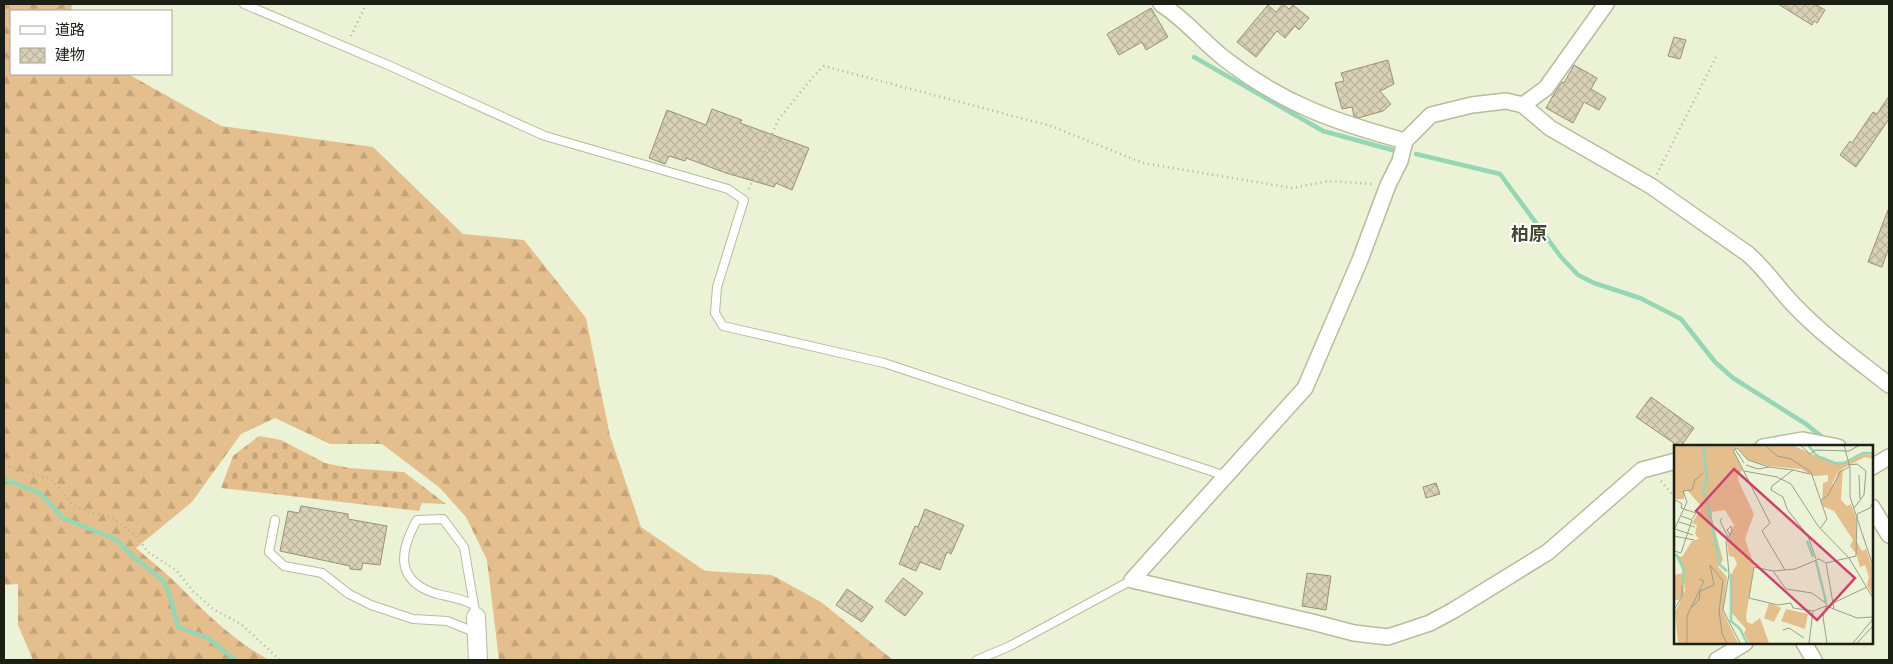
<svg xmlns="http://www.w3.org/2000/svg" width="1893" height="664" viewBox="0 0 1893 664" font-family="Ubuntu,'Noto Sans JP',sans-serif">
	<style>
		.forest { fill: url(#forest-firs) }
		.cemetery { fill: url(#cemetery-stones) }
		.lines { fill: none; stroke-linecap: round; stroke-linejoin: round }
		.stream { stroke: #95d6b5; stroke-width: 4.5 }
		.building { fill: url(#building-cross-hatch); stroke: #999277 }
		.service-casing { stroke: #b6bc9f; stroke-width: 10 }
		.minor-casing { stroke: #b6bc9f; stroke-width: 18 }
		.tertiary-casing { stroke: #b6bc9f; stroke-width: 20 }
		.path { stroke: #adb29b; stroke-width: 2.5; stroke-dasharray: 1 4; stroke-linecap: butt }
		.service { stroke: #fff; stroke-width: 8 }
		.minor { stroke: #fff; stroke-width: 15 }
		.tertiary { stroke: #fff; stroke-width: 18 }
		.labels { text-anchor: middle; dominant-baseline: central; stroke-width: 4; stroke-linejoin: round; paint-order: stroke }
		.neighbourhood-label { font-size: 18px; font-weight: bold; fill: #42472e; stroke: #fff }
		.inset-river { fill: none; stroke: #95d6b5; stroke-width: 2.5 }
		.inset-road { fill: none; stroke: #999e88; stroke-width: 1 }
		.view { fill: #cf426f; fill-opacity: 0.15; stroke: #cf426f; stroke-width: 2.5 }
		.inset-edge { fill: none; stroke: #1c1f14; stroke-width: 2.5 }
	</style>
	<defs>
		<pattern id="forest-firs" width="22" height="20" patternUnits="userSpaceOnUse" patternTransform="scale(1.25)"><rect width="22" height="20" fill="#e5be8d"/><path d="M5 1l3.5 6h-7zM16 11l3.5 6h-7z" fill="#c4a379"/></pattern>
		<pattern id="cemetery-stones" width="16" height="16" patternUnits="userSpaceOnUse" patternTransform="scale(1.25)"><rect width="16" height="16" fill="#e5be8d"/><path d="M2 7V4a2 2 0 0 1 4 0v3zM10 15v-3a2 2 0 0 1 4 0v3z" fill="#c4a379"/></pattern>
		<pattern id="building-cross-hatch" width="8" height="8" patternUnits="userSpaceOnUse" patternTransform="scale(1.25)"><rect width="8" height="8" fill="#d9d1b5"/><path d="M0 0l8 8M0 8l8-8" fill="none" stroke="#bab39b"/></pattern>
	</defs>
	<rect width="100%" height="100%" fill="#ecf2d5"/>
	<!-- forest -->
	<path class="forest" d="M4 4H73L71 8 73 11H11V74H128L221 126 373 147 463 234 524 240 586 318 610 436 641 527 705 571 772 575 821 602 893 660H499L487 560 466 517 440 488 382 444H330L275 418 241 434 192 502 136 548C148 559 162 569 174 581 203 610 232 640 269 660H33L18 625V584L4 585Z"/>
	<!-- cemetery -->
	<path class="cemetery" d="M259 436 281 440 325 463 349 468 404 472 446 504 422 503 419 511 221 488 233 456Z"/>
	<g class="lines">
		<!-- stream -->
		<path class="stream" d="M1194 57 1323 131 1396 151
			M1416 154 1500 174 1561 257 1578 275 1594 283 1640 298 1681 319 1715 362 1733 378 1806 424 1822 437
			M4 479 40 493 63 518 115 539 137 560 163 580 170 596 178 627 208 638 235 660"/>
	</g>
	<!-- building -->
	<path class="building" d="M1283 4 1289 9 1293 5 1309 18 1299 30 1295 26 1285 38 1277 31 1256 57 1237 42 1268 5 1276 12Z
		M1778 4H1815L1825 10 1817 23 1814 21 1812 25Z
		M1151 8 1168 37 1146 50 1142 42 1119 55 1107 34Z
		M1674 37 1686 40 1680 59 1668 56Z
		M1388 60 1394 84 1380 91 1391 104 1383 111 1358 118 1354 116 1352 107 1342 109 1335 83 1344 81 1341 73Z
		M1574 65 1597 78 1591 89 1606 98 1599 110 1584 102 1573 123 1546 108 1554 94 1562 82 1564 83Z
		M1889 96V119L1856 167 1840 155 1850 141 1852 143 1873 112 1877 114Z
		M712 109 742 120 740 123 809 148 792 190 776 183 774 187 726 173 686 158 685 161 669 156 665 164 649 158 667 110 706 125Z
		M1888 210 1889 247 1882 267 1868 262Z
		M1651 397 1694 428 1681 446H1678L1636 417Z
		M1436 483 1440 494 1426 498 1423 487Z
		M301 506 348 514V519L387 526 380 565 363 563 361 570 350 569V566L280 551 288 511 299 513Z
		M925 509 964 525 951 554 947 552 940 570 920 562 916 571 899 564 915 526 918 527Z
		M1307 573 1331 576 1326 610 1302 606Z
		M903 578 923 593 905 616 885 601Z
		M847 589 873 607 862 622 836 605Z"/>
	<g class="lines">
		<defs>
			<path id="service" d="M244 4 388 65 545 136 728 189 744 200 717 287 715 313 723 326 884 363 1226 476
				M275 520 269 552 284 566 322 573 349 594 371 605 413 619 447 621 477 633
				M474 605C461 598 450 597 437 594 395 581 399 552 417 520L443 519 464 547 476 617
				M977 660 1010 646 1132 580"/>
			<path id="minor" d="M1161 4C1185 19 1203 42 1225 59 1283 104 1335 122 1405 141
				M1523 105 1546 88 1606 4
				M1763 447 1803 440 1838 447
				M1676 461 1642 470 1548 552 1454 610 1430 623 1388 637 1354 633 1312 622 1132 580 1305 388 1360 260 1388 185 1400 161 1405 141 1431 115 1472 105 1506 101 1523 105 1550 128 1651 186 1748 254C1765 269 1777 287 1792 303 1821 334 1856 359 1889 385
				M1872 467 1889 457
				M1872 507 1889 535
				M1804 643 1814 660
				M1717 660 1745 643"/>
			<path id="tertiary" d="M476 617 478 660"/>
		</defs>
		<!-- service casing -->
		<use href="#service" class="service-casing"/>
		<!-- minor casing -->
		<use href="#minor" class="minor-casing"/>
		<!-- tertiary casing -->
		<use href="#tertiary" class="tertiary-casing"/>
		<!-- path -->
		<path class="path" d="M351 36 366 4
			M1657 174 1716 57
			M749 189 778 120 812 78 824 66 1051 126 1143 163 1292 188 1328 181 1372 184
			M4 465 51 479 73 505 86 511 113 518 136 536 148 552 177 571 193 591 213 609 241 624 280 660
			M1661 481 1676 499"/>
		<!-- service -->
		<use href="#service" class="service"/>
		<!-- minor -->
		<use href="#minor" class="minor"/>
		<!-- tertiary -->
		<use href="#tertiary" class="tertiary"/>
	</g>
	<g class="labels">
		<!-- neighbourhood labels -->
		<g class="neighbourhood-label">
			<text x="1529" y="233">柏原</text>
		</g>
	</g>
	<!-- overview -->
	<g transform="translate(1674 445)">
		<rect width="199" height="199" fill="#ecf2d5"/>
		<path d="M169 24 167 55 153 52 154 43 161 38 164 26ZM95 158 107 163 100 177 90 173Z" fill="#e5be8d"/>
		<path d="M0 0H118L158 18 176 16 190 9 199 10V14L191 12 164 26 153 51 167 55 173 61 177 59 182 73V95L188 106 192 104 199 124V151L193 140 195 132 191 120 186 122 182 108 176 101 179 95 160 66 148 61 149 38 154 36V30L139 31 127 24 95 21 74 15 63 2 59 5 69 25 64 29V35L80 69 71 94 80 120 72 172 73 177 78 179 86 173 95 198H75L70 188 72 184 58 168V128L63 119 60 112 55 111 53 97 60 80 51 65 38 67V74L49 115 44 122 53 132 49 167 64 198H4L1 167 11 146 7 119 1 109 8 112 18 96 25 94 21 89 23 80 18 78 28 62 13 45 10 47V54H0Z" fill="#e5be8d"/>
		<path d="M9 128 10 149 5 155H0V130ZM112 164 134 169 131 184 107 176Z" fill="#e5be8d"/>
		<path class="inset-river" d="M29 0 33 34 29 45 33 52M134 0 143 11 161 18H170L189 8H199M33 54 46 120 53 126M133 96 139 112M2 109 10 125 9 139M142 116 152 157M57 129V176L66 184 73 198"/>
		<path class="inset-road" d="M91 0 103 11 117 14 137 27 153 74 146 84M126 0 136 9 141 5 175 6 186 0M170 0 176 23V52L199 121M61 4 70 18M72 20 84 24 95 22M174 20 183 19 192 26 190 50 180 63M70 26 103 32 117 39 144 81 175 113 199 153M136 29 119 25 98 41 97 45 109 52 113 64 134 91 142 114M185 30 186 54M146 56 154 50 166 27 175 22M0 58 2 55 8 59 7 63 22 68 18 74M48 73 46 76 54 92M5 77 21 82M1 84 19 90M0 85 13 57 9 46 18 45 21 35 29 28M56 90 53 85 57 81 58 86 52 96 55 129 49 165 66 198M0 91 20 95M0 106 7 108 18 75 7 71M152 118 182 111 183 69 196 63 199 57M111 125 88 86 96 78 59 5 63 3 74 15 95 22 119 25M99 126 112 144 138 148 153 159 149 172 153 198M159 158 193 142M18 162 25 155 26 146 40 140 36 120 49 136 45 166M160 164 152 118 145 114 121 124 99 126 80 122 75 153 104 160 117 158 119 163 139 166 152 161 183 173 199 172M0 165 8 151V140M45 165 48 189 53 198M109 185 115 183 130 193M13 198V171L30 136 25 134M135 198 139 166M179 198 199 174M183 198 199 181"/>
		<path class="view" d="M60 24 181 133 143 175 22 66Z"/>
		<rect width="199" height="199" class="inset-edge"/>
	</g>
	<!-- border -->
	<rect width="1893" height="664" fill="none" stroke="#1c1f14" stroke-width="10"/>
	<!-- legend -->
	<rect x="10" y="10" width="162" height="65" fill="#ffffff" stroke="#a4a5a1"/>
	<rect x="20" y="26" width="25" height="8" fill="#ffffff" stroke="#a4a5a1"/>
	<text x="55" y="35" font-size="15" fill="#1c1f14">道路</text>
	<rect x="20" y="48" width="25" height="15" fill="url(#building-cross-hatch)" stroke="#a4a5a1"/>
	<text x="55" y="60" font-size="15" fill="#1c1f14">建物</text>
</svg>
